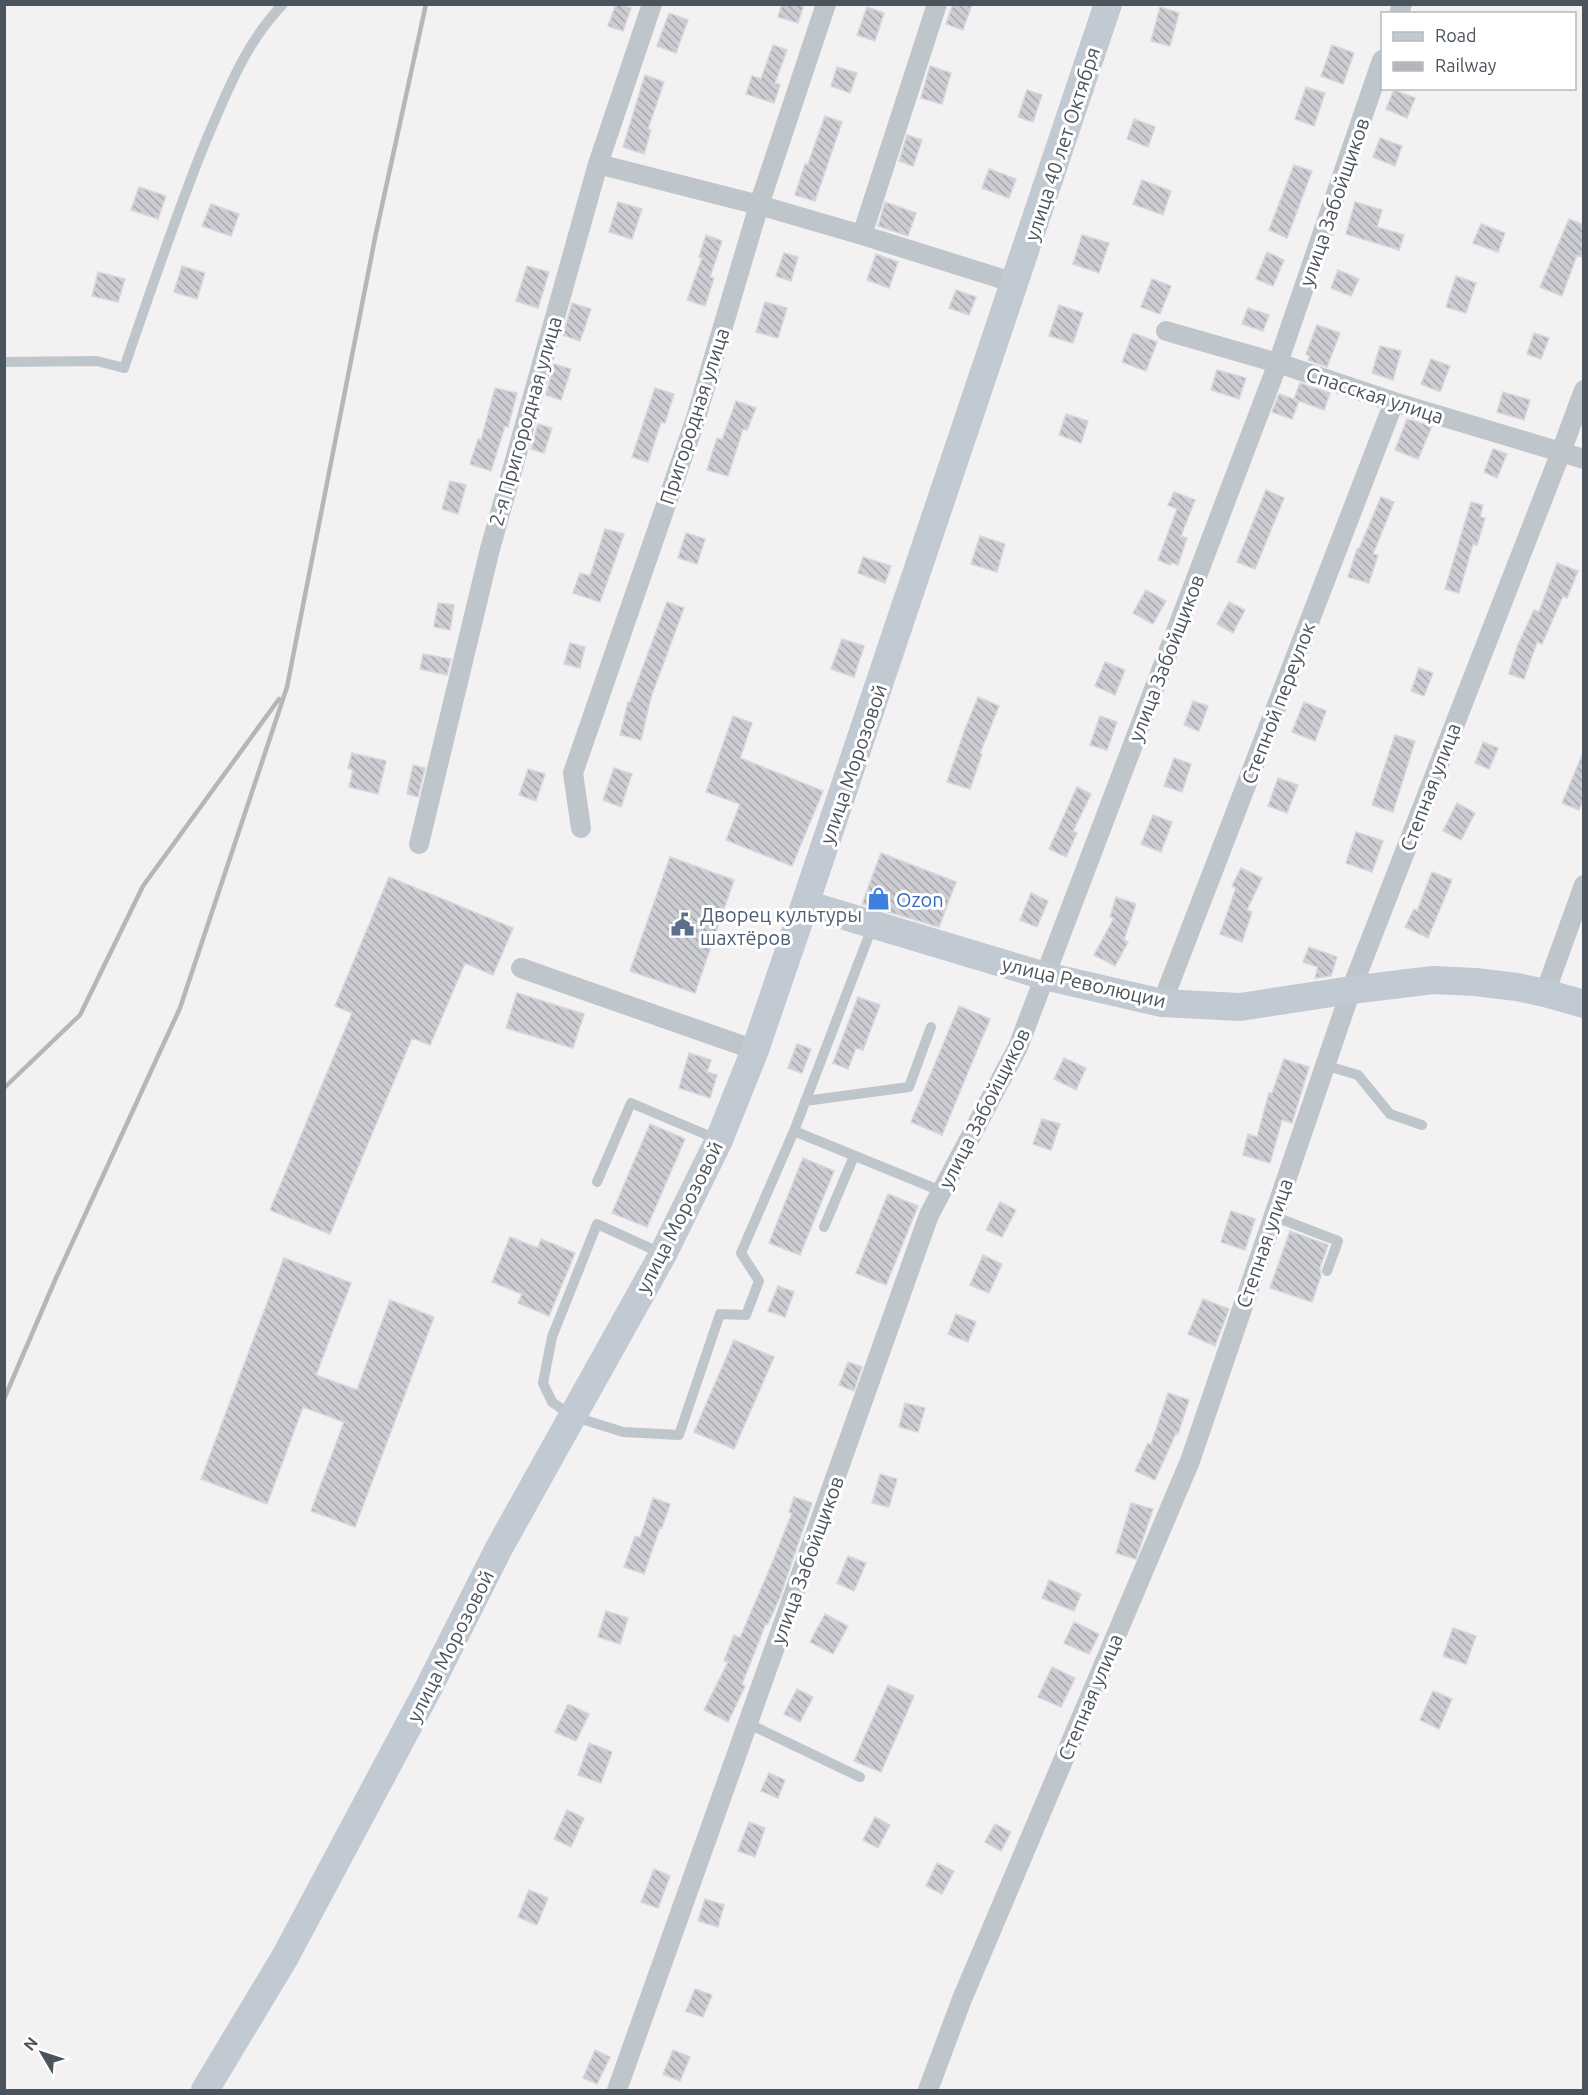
<svg xmlns="http://www.w3.org/2000/svg" width="1588" height="2095" viewBox="0 0 1588 2095" font-family="Ubuntu,sans-serif">
	<style>
		.building { fill: url(#building-back-hatch); stroke: #d5d7db; stroke-width: 1.5 }
		.lines { fill: none; stroke-linecap: round; stroke-linejoin: round }
		.lane { stroke: #bec5cb; stroke-width: 10 }
		.street { stroke: #bec5cb; stroke-width: 20 }
		.secondary { stroke: #c1c9d2; stroke-width: 28 }
		.rail { stroke: #b4b6ba; stroke-width: 4.5 }
		.labels { text-anchor: middle; dominant-baseline: central; stroke-width: 6; stroke-linejoin: round; paint-order: stroke }
		.street-label { font-size: 20px; fill: #4b535c; stroke: #fff }
		.shop-label { font-size: 20px; fill: #366cbe; stroke: #fff; text-anchor: start }
		.service-label { font-size: 20px; fill: #4e5e75; stroke: #fff; text-anchor: start }
	</style>
	<defs>
		<pattern id="building-back-hatch" width="6" height="6" patternUnits="userSpaceOnUse" patternTransform="scale(1.5)"><rect width="6" height="6" fill="#cbcdd2"/><path d="M-1 5l2 2M0 0l6 6M5-1l2 2" fill="none" stroke="#a7a9ae"/></pattern>
	</defs>
	<rect width="100%" height="100%" fill="#f3f1f1"/>
	<!-- building -->
	<path class="building" d="M616 4 631 8 623 31 608 26Z
		M782 4H804L798 23 778 17Z
		M953 4H972L963 30 946 24Z
		M867 7 884 13 875 41 857 35Z
		M1160 7 1179 13 1170 46 1151 41Z
		M669 13 688 20 676 53 657 46Z
		M773 45 787 50 775 83 780 85 774 103 746 94 752 76 761 79Z
		M1332 45 1354 53 1343 84 1321 76Z
		M930 66 951 73 942 104 921 98Z
		M837 67 857 73 850 93 831 86Z
		M645 75 664 82 648 129 651 130 644 154 623 147Z
		M1306 87 1325 93 1314 126 1295 119Z
		M1027 90 1042 95 1033 122 1018 117Z
		M1394 90 1415 98 1407 118 1386 109Z
		M825 116 842 122 815 201 795 195 805 164H808Z
		M1134 119 1155 127 1148 147 1127 139Z
		M907 135 922 140 913 166 899 161Z
		M1380 138 1402 146 1395 166 1373 157Z
		M1294 165 1312 171 1287 238 1269 230Z
		M989 169 1016 179 1009 198 982 188Z
		M1142 180 1171 191 1163 215 1133 204Z
		M139 187 166 196 158 219 131 210Z
		M618 202 642 209 632 239 609 232Z
		M885 202 916 213 908 236 878 226Z
		M1355 202 1382 210 1377 227 1404 235 1399 250 1346 234Z
		M211 204 239 214 231 236 202 226Z
		M1569 219 1584 225V258L1577 255 1562 296 1540 287Z
		M1481 224 1505 233 1498 252 1473 243Z
		M706 235 722 241 710 277 714 278 705 306 687 300 702 258 699 257Z
		M1082 235 1109 243 1099 273 1073 264Z
		M1267 252 1284 260 1273 286 1256 279Z
		M784 253 798 257 791 281 776 276Z
		M876 254 898 262 889 288 867 280Z
		M182 266 205 273 197 299 174 292Z
		M527 266 549 272 538 308 516 301Z
		M1338 270 1359 279 1351 296 1331 288Z
		M98 272 125 279 118 302 92 296Z
		M1456 276 1476 283 1466 313 1446 307Z
		M1152 279 1171 286 1160 314 1141 307Z
		M956 290 976 297 969 315 949 308Z
		M765 302 787 308 778 338 756 332Z
		M572 303 591 309 580 341 563 335Z
		M1059 305 1083 313 1073 343 1049 336Z
		M1248 308 1269 315 1263 331 1242 324Z
		M1317 325 1340 333 1327 367 1308 360 1310 356 1306 354Z
		M1133 333 1157 342 1146 371 1122 362Z
		M1534 333 1549 338 1541 359 1527 354Z
		M1380 346 1401 351 1393 380 1372 373Z
		M1431 359 1450 366 1440 392 1421 384Z
		M554 364 571 369 561 400 546 395Z
		M1217 370 1246 378 1239 399 1211 390Z
		M1300 383 1330 393 1324 410 1294 399Z
		M495 388 517 393 508 427 505 426 491 471 470 464 478 439 481 440Z
		M655 388 674 394 665 423 661 422 648 462 632 457Z
		M1503 392 1530 400 1524 420 1497 412Z
		M1279 394 1299 401 1292 419 1272 412Z
		M736 401 756 408 747 430 743 429 728 476 707 470 717 438 722 440Z
		M1066 414 1088 421 1081 443 1059 435Z
		M1407 419 1432 426 1418 459 1395 450Z
		M538 424 552 428 544 453 531 449Z
		M1493 449 1507 454 1497 478 1484 472Z
		M450 481 466 485 458 514 442 509Z
		M1266 490 1284 498 1255 569 1237 562Z
		M1174 492 1195 500 1181 536 1187 538 1178 565 1171 562 1170 565 1158 560 1177 509 1168 505Z
		M1381 497 1394 502 1373 554 1378 555 1369 583 1348 577 1357 549H1359Z
		M1471 502 1483 505 1480 517 1485 518 1477 545 1473 544 1459 593 1445 589Z
		M605 529 624 534 600 602 573 593 580 573 590 576Z
		M686 533 705 539 697 564 678 558Z
		M980 536 1005 544 997 572 971 564Z
		M863 557 891 566 885 583 858 573Z
		M1557 563 1578 571 1567 598 1563 596 1542 644 1537 642 1524 679 1509 674 1517 647 1534 610 1539 612Z
		M1146 590 1166 601 1153 624 1133 613Z
		M667 602 684 608 651 697 641 740 620 735 628 702H630Z
		M1229 602 1245 610 1233 633 1217 624Z
		M438 603 454 605 450 630 434 627Z
		M842 639 864 646 854 677 831 669Z
		M570 643 585 647 580 668 564 664Z
		M423 654 451 659 447 675 420 669Z
		M1105 662 1125 670 1115 695 1095 686Z
		M1419 668 1433 673 1424 696 1411 691Z
		M978 697 999 706 980 753 982 754 970 789 947 782 964 732Z
		M1193 701 1208 706 1199 731 1184 725Z
		M1304 702 1326 711 1315 741 1292 732Z
		M733 716 752 723 740 758 823 791 792 866 726 840 740 804 706 792Z
		M1100 716 1117 722 1107 750 1090 745Z
		M1395 735 1415 741 1393 812 1372 805Z
		M1483 742 1498 748 1489 769 1475 763Z
		M352 753 386 761 378 794 349 787 353 770 348 768Z
		M1583 753 1584 798 1579 810 1562 803Z
		M1174 758 1191 764 1182 792 1164 786Z
		M413 765 425 768 418 797 407 794Z
		M614 768 632 774 621 807 603 800Z
		M528 769 545 774 536 801 519 795Z
		M1278 778 1298 785 1287 813 1268 806Z
		M1077 787 1091 794 1073 831 1077 833 1066 857 1049 849Z
		M1457 803 1475 813 1461 840 1443 831Z
		M1153 815 1172 822 1161 852 1141 844Z
		M1356 832 1383 841 1372 872 1346 863Z
		M881 853 956 882 939 927 862 904Z
		M670 857 734 880 695 993 630 971Z
		M1241 868 1262 878 1247 910 1252 912 1242 942 1220 934 1236 888 1232 886Z
		M1432 872 1452 880 1428 938 1405 927 1414 909 1417 911Z
		M389 877 513 928 493 975 465 963 430 1045 412 1038 330 1234 270 1210 352 1013 335 1006Z
		M1031 893 1048 901 1037 927 1020 920Z
		M1116 897 1136 904 1124 940 1128 942 1115 966 1094 955 1114 918 1110 917Z
		M1309 947 1337 957 1331 976 1315 978 1318 967 1303 962Z
		M517 993 584 1014 573 1048 506 1028Z
		M858 997 880 1005 863 1050 856 1048 848 1069 833 1063Z
		M959 1006 990 1019 942 1135 911 1122Z
		M797 1044 811 1049 802 1073 788 1068Z
		M689 1053 711 1060 707 1072 717 1075 710 1098 679 1088Z
		M1064 1058 1086 1068 1076 1090 1054 1079Z
		M1284 1059 1309 1067 1292 1123 1282 1120 1270 1163 1243 1155 1248 1134 1257 1137 1269 1093H1272Z
		M1042 1119 1060 1124 1051 1150 1033 1144Z
		M650 1124 685 1139 647 1227 612 1213Z
		M803 1158 834 1171 800 1255 769 1243Z
		M888 1194 918 1206 886 1285 856 1273Z
		M1000 1202 1016 1210 1002 1237 986 1230Z
		M1231 1211 1255 1219 1245 1250 1221 1242Z
		M1290 1231 1328 1245 1320 1268 1321 1276 1312 1302 1270 1288Z
		M510 1237 538 1248 541 1239 575 1253 549 1316 518 1303 522 1294 492 1282Z
		M983 1255 1002 1264 989 1293 970 1285Z
		M284 1258 351 1283 316 1375 357 1390 390 1300 434 1317 355 1527 311 1511 344 1422 303 1407 267 1504 201 1479Z
		M778 1286 794 1292 785 1317 768 1311Z
		M1203 1299 1229 1309 1215 1346 1188 1334Z
		M956 1314 976 1322 968 1342 948 1334Z
		M734 1340 774 1357 734 1449 694 1432Z
		M848 1362 862 1367 854 1391 839 1385Z
		M1168 1393 1189 1400 1178 1434 1176 1433 1155 1480 1135 1471 1148 1443 1151 1445Z
		M905 1403 925 1408 918 1432 899 1427Z
		M880 1474 897 1479 889 1507 872 1503Z
		M794 1497 812 1503 780 1597 768 1624 766 1623 742 1684 745 1686 728 1722 704 1710 728 1662 724 1661 734 1635 740 1638 773 1561 792 1513 789 1512Z
		M653 1498 670 1504 662 1528 660 1527 644 1574 624 1567 635 1536 640 1538Z
		M1131 1503 1153 1509 1136 1559 1116 1553Z
		M848 1556 866 1563 854 1591 837 1583Z
		M1049 1580 1081 1594 1074 1611 1042 1598Z
		M606 1611 628 1618 620 1644 598 1637Z
		M825 1614 848 1626 833 1654 810 1642Z
		M1074 1622 1099 1634 1089 1654 1064 1643Z
		M1453 1628 1476 1636 1466 1664 1443 1656Z
		M1052 1667 1075 1678 1061 1707 1038 1697Z
		M888 1685 914 1696 881 1772 854 1761Z
		M797 1689 813 1697 800 1722 784 1714Z
		M1433 1691 1452 1699 1439 1729 1420 1720Z
		M568 1704 589 1714 576 1741 555 1732Z
		M589 1743 612 1752 601 1783 578 1775Z
		M769 1773 785 1780 778 1798 761 1791Z
		M567 1810 584 1818 571 1847 554 1839Z
		M875 1817 890 1825 878 1848 863 1840Z
		M749 1822 765 1828 755 1857 738 1851Z
		M995 1824 1011 1832 1001 1851 985 1842Z
		M937 1863 954 1871 942 1894 926 1886Z
		M654 1869 670 1876 658 1908 641 1902Z
		M529 1890 548 1898 537 1925 518 1917Z
		M705 1899 724 1905 718 1927 698 1921Z
		M695 1989 712 1995 703 2017 686 2011Z
		M595 2050 610 2057 597 2084 583 2078Z
		M673 2050 690 2057 680 2081 663 2074Z"/>
	<g class="lines">
		<!-- lane -->
		<path class="lane" d="M4 362 97 361 124 368C150 293 175 217 205 143 227 92 244 45 283 4
			M873 925 794 1131 941 1191
			M1324 1065 1358 1075 1390 1114 1422 1125
			M805 1101 909 1087 931 1027
			M597 1182 631 1103 719 1140
			M1273 1216 1338 1241 1327 1271
			M824 1227 854 1156
			M663 1254 597 1224 552 1337 543 1383 552 1402 572 1416 623 1432 679 1435 720 1314 746 1315 759 1281 741 1253 794 1131
			M749 1724 860 1777"/>
		<!-- street -->
		<path class="street" d="M1399 14 1402 4
			M598 164 759 205 862 235 1015 283
			M862 235 937 4
			M1166 331 1278 363 1394 402 1584 459
			M581 828 573 773 695 421 759 205 826 4
			M419 844 490 549 598 164 652 4
			M521 968 755 1050
			M1545 993 1584 885
			M1162 1003 1394 402
			M617 2090 929 1215 1018 1047 1278 363 1382 60
			M928 2090 962 1999 1190 1461 1351 990 1561 452 1584 390"/>
		<!-- secondary -->
		<path class="secondary" d="M805 904 1045 976 1162 1003 1240 1007 1351 990 1433 980 1475 982 1517 987 1545 993 1584 1004
			M205 2090 285 1957 428 1689 499 1548 663 1254 719 1140 755 1050 805 904 1108 4"/>
		<!-- rail -->
		<path class="rail" d="M4 1088 80 1015 143 886 279 699
			M4 1399 56 1278 180 1008 287 687 376 233 426 4"/>
	</g>
	<!-- icons -->
	<defs>
		<symbol id="shop-bare" viewBox="-9 -9 18 18"><path d="M-5-2.5h2.3a2.7 3.5 0 0 1 5.4 0H5L5.5 6h-11ZM-1.5-2.5h3a1.5 2.3 0 0 0-3 0Z" fill="#3f7fe0" stroke="#fff" stroke-width="2.5" paint-order="stroke"/></symbol>
		<symbol id="civic-bare" viewBox="-9 -9 18 18"><path d="M-.6-6.5H3V-4.5H.6V-3L4-1V1h2V6H-6V1h2V-1L-.6-3ZM-1.2 2.5V6h2.4V2.5Z" fill="#5c6f8a" stroke="#fff" stroke-width="2.5" paint-order="stroke"/></symbol>
	</defs>
	<g fill-rule="evenodd">
		<use href="#shop-bare" x="862" y="882" width="33" height="33"/>
		<use href="#civic-bare" x="666" y="908" width="33" height="33"/>
	</g>
	<g class="labels">
		<!-- street labels -->
		<g class="street-label">
			<text transform="translate(1062 144) rotate(-72)">улица 40 лет Октября</text>
			<text transform="translate(1334 202) rotate(-71)">улица Забойщиков</text>
			<text transform="translate(1375 395) rotate(18)">Спасская улица</text>
			<text transform="translate(694 416) rotate(-72)">Пригородная улица</text>
			<text transform="translate(525 421) rotate(-74)">2-я Пригородная улица</text>
			<text transform="translate(1166 658) rotate(-69)">улица Забойщиков</text>
			<text transform="translate(1278 703) rotate(-69)">Степной переулок</text>
			<text transform="translate(853 764) rotate(-71)">улица Морозовой</text>
			<text transform="translate(1430 787) rotate(-69)">Степная улица</text>
			<text transform="translate(1084 982) rotate(13)">улица Революции</text>
			<text transform="translate(984 1108) rotate(-63)">улица Забойщиков</text>
			<text transform="translate(679 1217) rotate(-63)">улица Морозовой</text>
			<text transform="translate(1264 1243) rotate(-71)">Степная улица</text>
			<text transform="translate(807 1560) rotate(-70)">улица Забойщиков</text>
			<text transform="translate(450 1646) rotate(-63)">улица Морозовой</text>
			<text transform="translate(1090 1697) rotate(-67)">Степная улица</text>
		</g>
		<!-- shop labels -->
		<g class="shop-label">
			<text x="896" y="899">Ozon</text>
		</g>
		<!-- service labels -->
		<g class="service-label">
			<text x="700" y="914">Дворец культуры<tspan x="700" dy="23">шахтёров</tspan></text>
		</g>
	</g>
	<!-- border -->
	<rect width="1588" height="2095" fill="none" stroke="#4b535c" stroke-width="12"/>
	<!-- legend -->
	<rect x="1381" y="12" width="195" height="78" fill="#ffffff" stroke="#b7babe" stroke-width="1.5"/>
	<rect x="1393" y="32" width="30" height="9" fill="#c1c9d2" stroke="#b7babe" stroke-width="1.5"/>
	<text x="1435" y="42" font-size="18" fill="#4b535c">Road</text>
	<rect x="1393" y="62" width="30" height="9" fill="#b4b6ba" stroke="#b7babe" stroke-width="1.5"/>
	<text x="1435" y="72" font-size="18" fill="#4b535c">Railway</text>
	<!-- north arrow -->
	<g transform="translate(42 2053) rotate(309)" stroke="#ffffff" stroke-width="4.5" paint-order="stroke">
	<path d="M0-4.5L10 22L0 15L-10 22Z" fill="#4b535c"/>
	<text y="-9" font-size="16" font-weight="bold" text-anchor="middle" fill="#4b535c">N</text>
	</g>
</svg>
